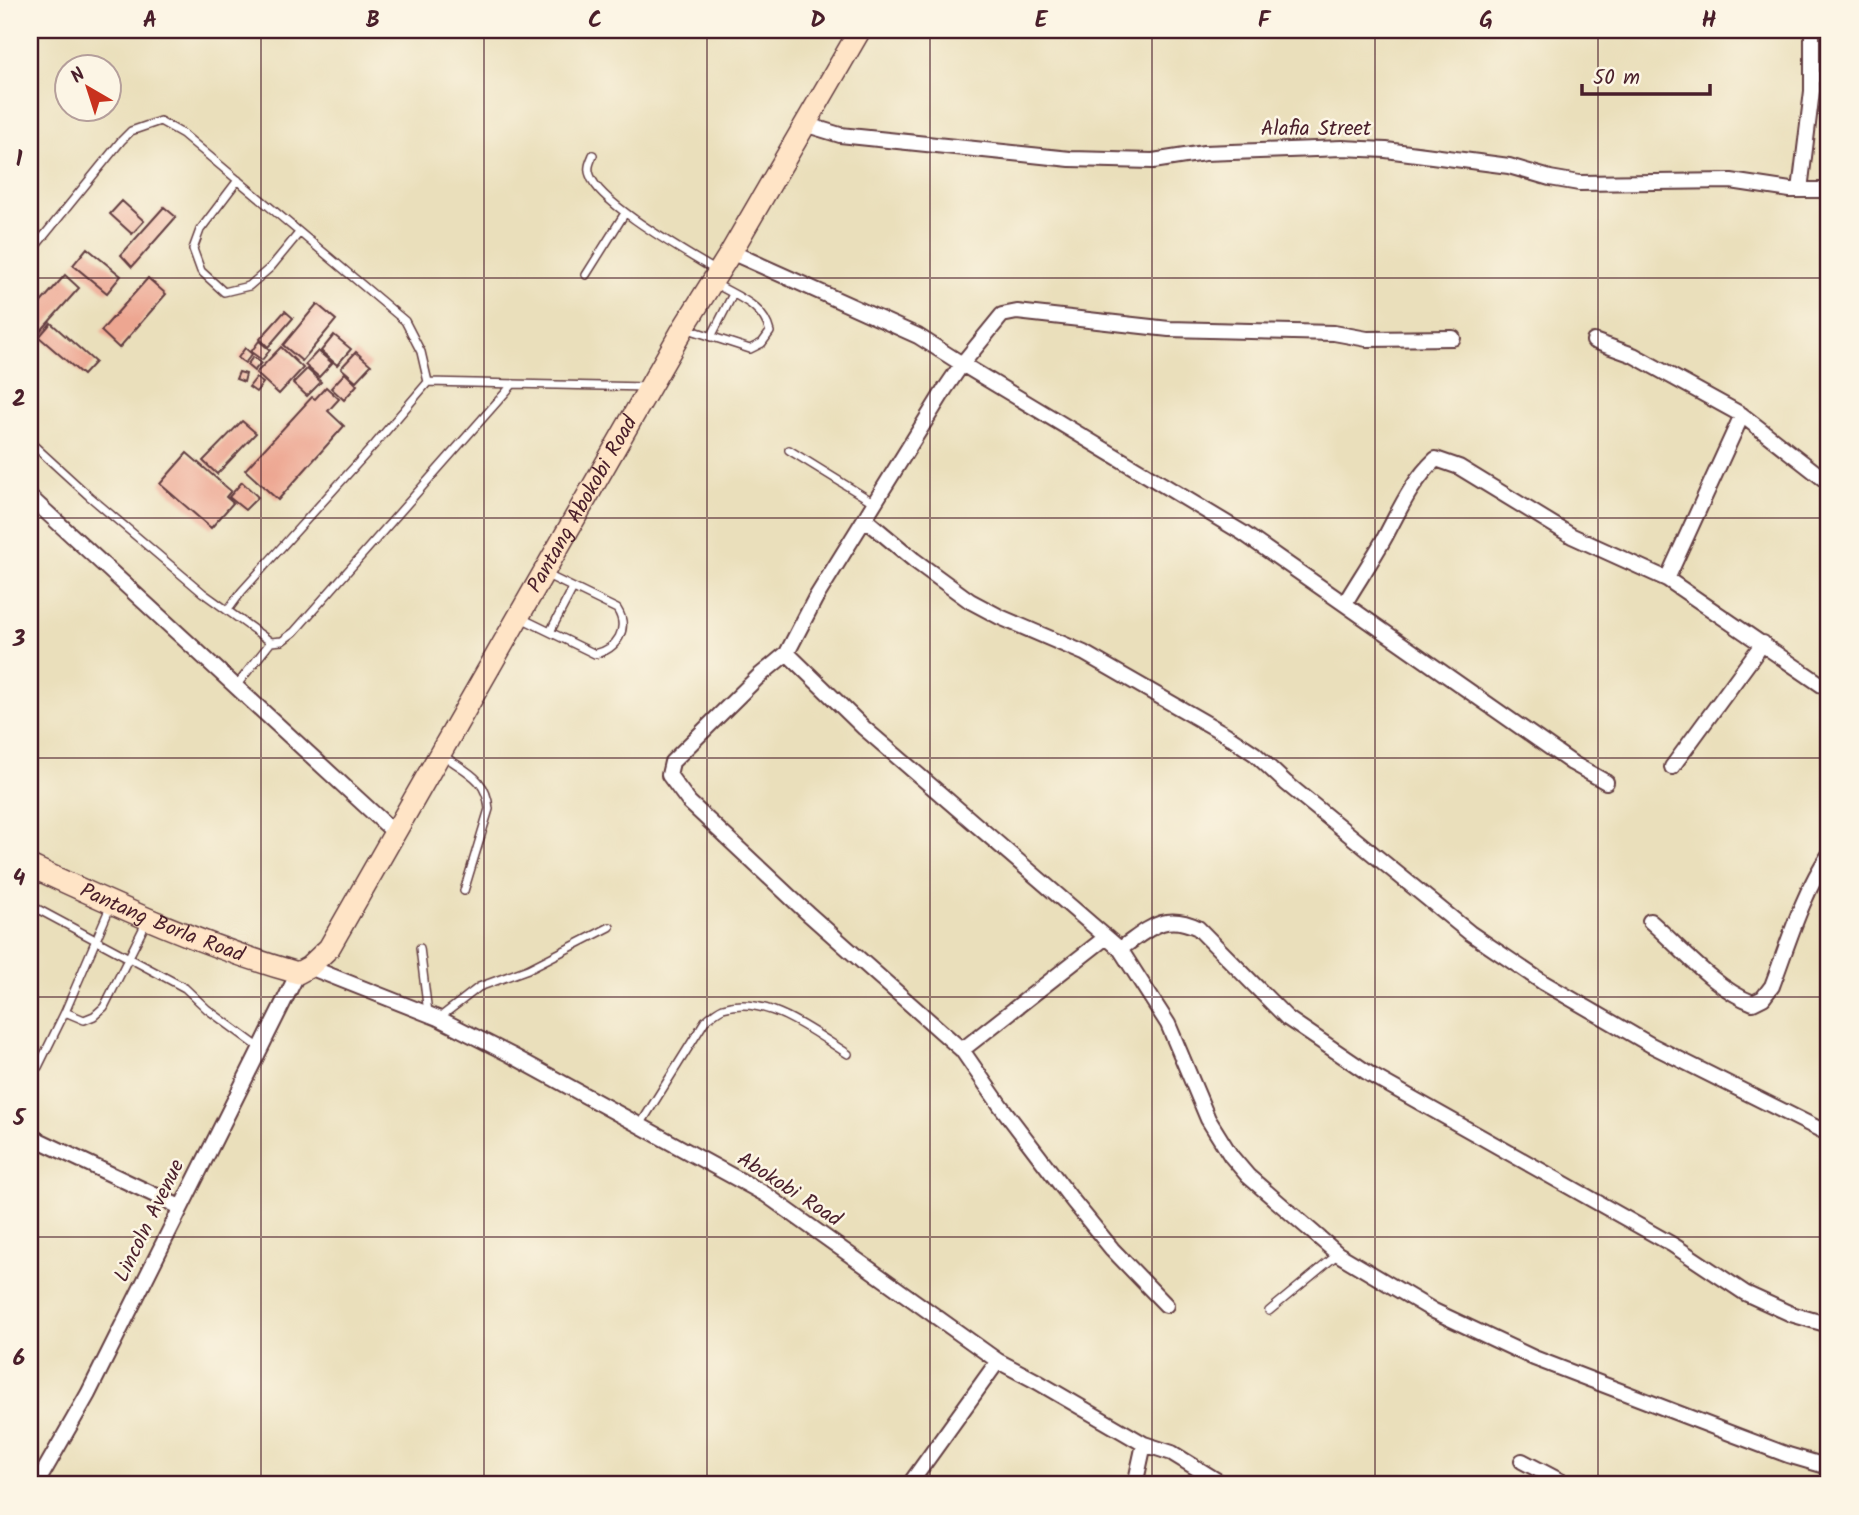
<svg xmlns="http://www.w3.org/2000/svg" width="1859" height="1515" viewBox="0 0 1859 1515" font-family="Kalam,sans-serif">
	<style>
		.building { fill: #eda691 }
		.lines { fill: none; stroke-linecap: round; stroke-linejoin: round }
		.lane-casing { stroke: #623c41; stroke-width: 10 }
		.street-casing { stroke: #623c41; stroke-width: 18 }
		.secondary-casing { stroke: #623c41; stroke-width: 24 }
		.lane { stroke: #fff; stroke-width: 7 }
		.street { stroke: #fff; stroke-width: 14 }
		.secondary { stroke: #ffe4c6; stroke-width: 21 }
		.grid { fill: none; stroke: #4a1f2b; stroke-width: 2; stroke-opacity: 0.55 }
		.labels { text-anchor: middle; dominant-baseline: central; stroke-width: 5; stroke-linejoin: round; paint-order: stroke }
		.street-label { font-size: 21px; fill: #4a1f2b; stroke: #fcf5e5 }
		.neatline { fill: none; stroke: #4a1f2b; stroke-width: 2.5 }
		.grid-label { font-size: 23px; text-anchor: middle; font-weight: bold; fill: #4a1f2b }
	</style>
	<rect width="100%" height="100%" fill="#fcf5e5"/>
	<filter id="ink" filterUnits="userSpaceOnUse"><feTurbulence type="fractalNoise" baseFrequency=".0143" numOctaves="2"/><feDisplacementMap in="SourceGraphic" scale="14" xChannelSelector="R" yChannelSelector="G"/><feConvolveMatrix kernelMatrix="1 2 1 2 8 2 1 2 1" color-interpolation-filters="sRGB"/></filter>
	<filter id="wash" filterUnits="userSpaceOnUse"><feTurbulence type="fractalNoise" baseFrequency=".00686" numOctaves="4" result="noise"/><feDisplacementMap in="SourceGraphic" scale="28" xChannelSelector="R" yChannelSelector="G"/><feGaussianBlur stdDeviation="1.57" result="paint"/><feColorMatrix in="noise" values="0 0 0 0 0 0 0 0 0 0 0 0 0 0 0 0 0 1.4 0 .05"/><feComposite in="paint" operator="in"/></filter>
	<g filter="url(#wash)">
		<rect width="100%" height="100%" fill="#eadfbb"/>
		<g id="blocks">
			<!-- building -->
			<path class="building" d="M122 201 144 221 132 234 110 214Z
				M164 207 176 217 132 267 121 255Z
				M87 248 121 276 107 293 73 265Z
				M65 275 79 288 30 343V315Z
				M148 278 166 294 119 348 101 331Z
				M317 304 336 320 302 361 283 345Z
				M285 311 293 318 268 347 260 339Z
				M51 323 95 362 83 375 39 337Z
				M334 335 351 349 337 365 321 351Z
				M259 341 270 350 262 360 251 352Z
				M281 347 303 368 279 394 256 373Z
				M245 348 252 354 245 363 238 358Z
				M318 351 332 363 319 377 305 365Z
				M356 352 371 365 356 381 341 368Z
				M253 357 261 363 254 371 247 365Z
				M307 369 321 382 307 396 293 383Z
				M239 372 246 374 244 382 236 379Z
				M345 373 357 385 344 400 331 388Z
				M256 378 263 383 256 392 249 387Z
				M326 387 339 399 328 411 344 426 278 500 245 470 312 397 315 399Z
				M242 421 256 433 217 474 203 461Z
				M187 453 231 491 226 497 233 503 211 528 160 484Z
				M242 482 258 497 245 510 229 497Z"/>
		</g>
	</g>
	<g filter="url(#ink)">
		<use href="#blocks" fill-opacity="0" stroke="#623c41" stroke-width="2"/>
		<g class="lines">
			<defs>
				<path id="lane" d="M593 155C590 162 587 168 590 175 599 204 689 254 718 272
					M238 180 200 230 193 249 201 271 224 292 249 286 271 267 299 233
					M30 253 121 141 131 131 160 121 183 134 405 321 421 352 428 382
					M586 275 625 213
					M688 329 750 349 762 343 770 332C763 304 737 297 714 283
					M711 337 733 294
					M428 382 647 387
					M30 442 89 496 203 593 271 642 282 641 294 632 513 384
					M789 450 873 502
					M228 610 242 591 375 444 428 382
					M519 617 595 654C617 649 630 629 617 609L545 574
					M550 632 573 588
					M236 686 271 642
					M444 756C467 772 487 779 489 809L464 891
					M30 905 185 988 207 1009 260 1048
					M420 948 428 1013
					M65 1012 84 1020 94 1016 104 1007 146 923
					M439 1018 479 987 528 969 610 927
					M38 1067 65 1012 111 905
					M640 1125 705 1021C710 1017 716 1011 723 1008 767 994 813 1032 848 1054
					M1269 1311 1338 1254"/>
				<path id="street" d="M804 124 840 135 1070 159 1153 161 1204 153 1342 148 1386 150 1509 166 1550 178 1579 183 1731 181 1790 190H1829
					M1800 190 1812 91V30
					M731 252 918 336 962 364 1243 533 1572 763 1606 782
					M1594 341 1633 355 1742 415 1829 483
					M30 497 395 833
					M865 519 914 560 970 601 1000 617 1084 653 1225 734 1255 754 1286 783 1470 933 1544 983 1651 1045 1829 1134
					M1667 579 1742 415
					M1345 603C1358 581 1373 559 1385 537 1400 509 1412 481 1436 459L1459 467 1572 536 1667 579 1829 690
					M787 653 864 728 1120 949 1168 1024 1208 1119 1231 1156 1248 1176 1338 1254 1434 1311 1534 1358 1735 1435 1788 1455 1829 1467
					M1672 767 1763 643
					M1650 921C1681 948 1714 988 1753 1003L1763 998 1772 986C1788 944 1803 892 1829 855
					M1120 949C1148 930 1163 911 1198 928L1287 1018 1371 1075 1673 1245 1745 1293 1791 1314 1829 1325
					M309 967 438 1018 511 1055 765 1194 998 1361 1036 1381 1144 1444 1172 1453 1224 1485
					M962 1050 1105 938
					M30 1136 180 1207
					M1166 1305 1112 1249 1073 1201 1000 1105 962 1050 803 909 689 802 669 775 672 762 758 677 787 653 815 599 945 389 962 364 1002 315 1017 312 1169 329 1334 333 1367 339 1453 338
					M1522 1461 1568 1485
					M36 1485 88 1394 298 973
					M909 1485 998 1361
					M1135 1485 1144 1444"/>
				<g id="secondary">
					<path id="s1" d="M30 866C117 906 205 947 298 973L309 967 329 948 684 327 731 252 860 30"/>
				</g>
			</defs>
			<!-- lane casing -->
			<use href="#lane" class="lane-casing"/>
			<!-- street casing -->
			<use href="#street" class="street-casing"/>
			<!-- secondary casing -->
			<use href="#secondary" class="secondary-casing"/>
			<!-- lane -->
			<use href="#lane" class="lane"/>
			<!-- street -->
			<use href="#street" class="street"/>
			<!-- secondary -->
			<use href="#secondary" class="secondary"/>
		</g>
	</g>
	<!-- grid -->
	<path class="grid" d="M261 30V1485M484 30V1485M707 30V1485M930 30V1485M1152 30V1485M1375 30V1485M1598 30V1485M30 278H1829M30 518H1829M30 758H1829M30 997H1829M30 1237H1829"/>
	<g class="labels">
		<!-- street labels -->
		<g class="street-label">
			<text x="1316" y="129">Alafia Street</text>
			<text stroke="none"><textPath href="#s1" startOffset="840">Pantang Abokobi Road</textPath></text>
			<text stroke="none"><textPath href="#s1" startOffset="144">Pantang Borla Road</textPath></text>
			<text transform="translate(789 1190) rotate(33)">Abokobi Road</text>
			<text transform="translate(150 1221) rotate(-64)">Lincoln Avenue</text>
		</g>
	</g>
	<!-- margin -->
	<rect width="1859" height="1515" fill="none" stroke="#fcf5e5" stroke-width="77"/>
	<!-- north arrow -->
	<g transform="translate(88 88) rotate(321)"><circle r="33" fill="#fcf5e5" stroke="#b59f9b" stroke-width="2"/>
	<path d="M0-5L12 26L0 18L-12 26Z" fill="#c8321e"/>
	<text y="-10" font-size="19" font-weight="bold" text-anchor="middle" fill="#4a1f2b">N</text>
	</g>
	<!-- scale -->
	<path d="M1582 84v10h128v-10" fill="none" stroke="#4a1f2b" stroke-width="3.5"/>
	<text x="1593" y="84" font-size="21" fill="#4a1f2b" stroke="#fcf5e5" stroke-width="5" paint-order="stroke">50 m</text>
	<rect x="38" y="38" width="1782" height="1438" class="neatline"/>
	<g class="grid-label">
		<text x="150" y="27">A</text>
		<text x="373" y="27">B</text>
		<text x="595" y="27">C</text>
		<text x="818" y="27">D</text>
		<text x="1041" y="27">E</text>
		<text x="1264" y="27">F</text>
		<text x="1486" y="27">G</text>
		<text x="1709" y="27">H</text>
		<text x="19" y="166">1</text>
		<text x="19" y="406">2</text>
		<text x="19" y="646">3</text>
		<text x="19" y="885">4</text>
		<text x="19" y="1125">5</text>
		<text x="19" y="1365">6</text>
	</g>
</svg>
